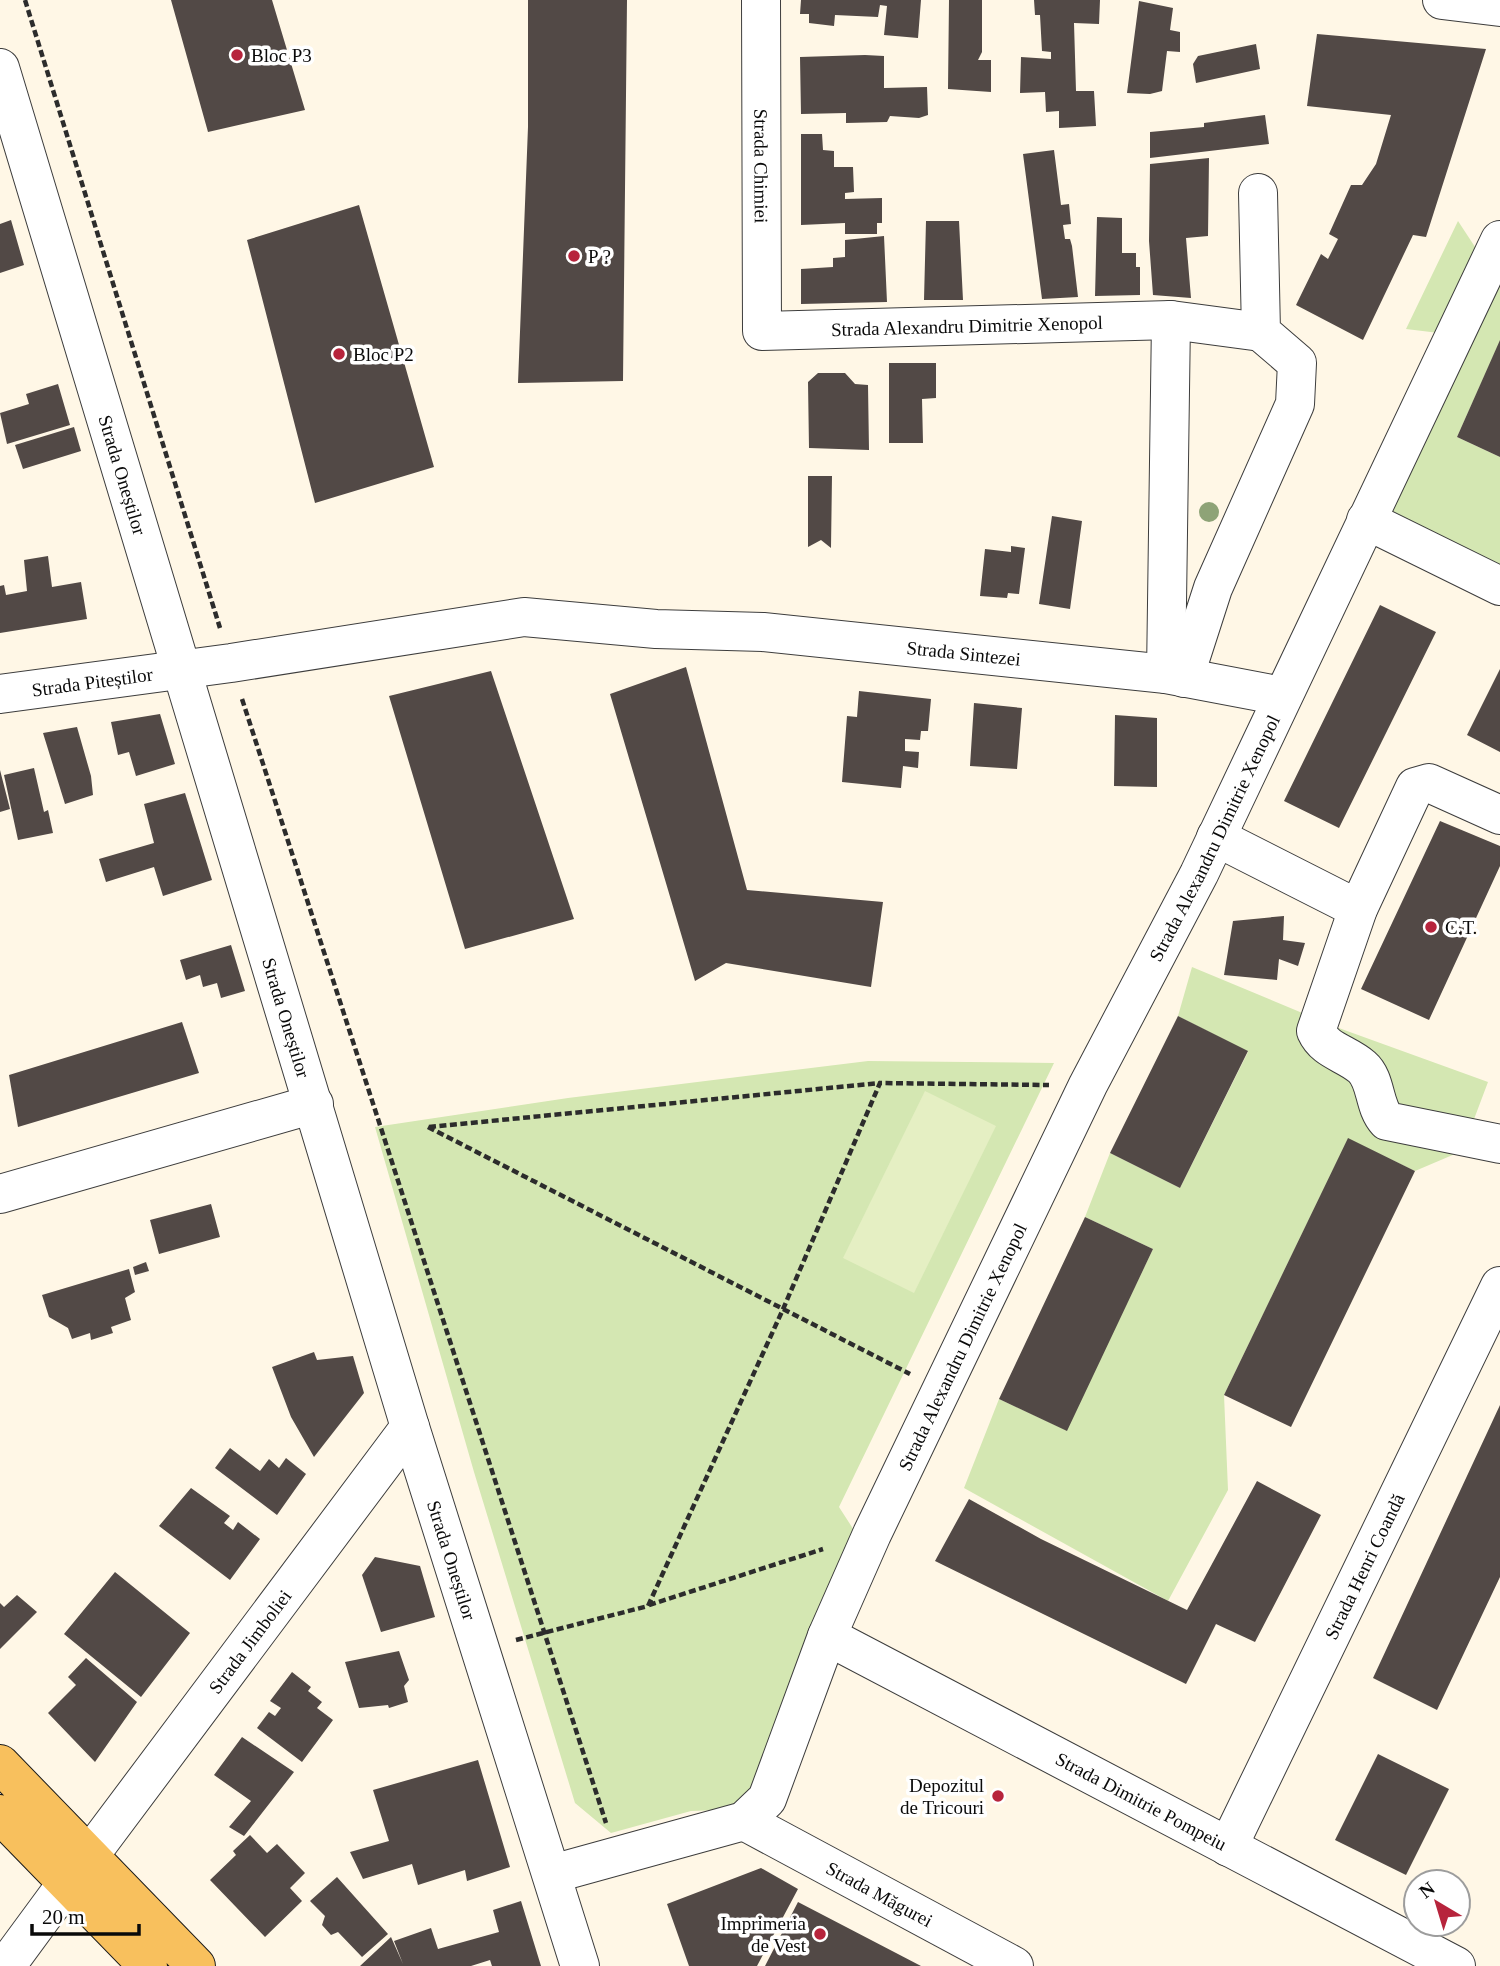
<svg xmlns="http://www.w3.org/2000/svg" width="1500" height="1966" viewBox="0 0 1500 1966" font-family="Georgia,serif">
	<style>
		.green { fill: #d4e7b2 }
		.pitch { fill: #e5efc3 }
		.building { fill: #524946 }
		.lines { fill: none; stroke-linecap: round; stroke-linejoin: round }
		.minor-casing { stroke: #3d3d3d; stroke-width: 40 }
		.major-casing { stroke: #1b1b1b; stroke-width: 40 }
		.path { stroke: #2c2c2c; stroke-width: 4.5; stroke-dasharray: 7 3.5; stroke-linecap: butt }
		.minor { stroke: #fff; stroke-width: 38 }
		.major { stroke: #f8c05d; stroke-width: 38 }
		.tree { fill: #8ea377 }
		.poi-dot { fill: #b7243c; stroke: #fff; stroke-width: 2.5 }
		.labels { text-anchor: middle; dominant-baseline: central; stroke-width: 7; stroke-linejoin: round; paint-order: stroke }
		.poi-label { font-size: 19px; fill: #0a0a0a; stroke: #fff; text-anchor: start }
		.street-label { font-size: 19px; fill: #0a0a0a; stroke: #fff }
	</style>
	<rect width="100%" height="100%" fill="#fff7e6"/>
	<!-- green -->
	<path class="green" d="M1458 221 1479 253 1439 333 1406 329Z
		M1500 240V341L1457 437 1500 457V586L1366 520Z
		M1192 967 1336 1027 1488 1082 1462 1151 1415 1171 1348 1139 1224 1395 1228 1490 1168 1601 964 1488 999 1399 1066 1430 1153 1249 1085 1217 1110 1153 1180 1188 1248 1052 1178 1016Z
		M868 1061 1054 1063 839 1507 859 1538 789 1706 744 1802 719 1810 691 1811 611 1833 575 1803 474 1472 375 1127 568 1098Z"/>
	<!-- pitch -->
	<path class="pitch" d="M925 1091 996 1126 914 1293 843 1258Z"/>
	<!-- building -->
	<path class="building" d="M171 0H272L305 110 208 132Z
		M528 0H627L623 381 518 383 528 127Z
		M801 0H921L918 38 884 35 887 6 880 5 878 17 835 15 834 26 809 23V14H800Z
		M949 0H982V52L978 60H991V92L948 89Z
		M1034 0H1100L1099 24 1074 23 1076 91H1094L1096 126 1059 128V111L1046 112 1045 92 1020 93 1021 57 1051 59V52L1042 51 1040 15H1035Z
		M1139 1 1173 8 1170 30 1180 32V52L1167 51 1162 91 1150 94 1127 93Z
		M1317 34 1486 49 1426 237 1413 235 1363 340 1296 305 1321 254 1328 259 1338 239 1329 234 1351 185H1362L1376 164 1391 115 1307 106Z
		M1256 44 1260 69 1196 83 1193 64 1198 56Z
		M865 55 884 56V88L927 87 928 115 919 118 890 116 887 122 846 123V113L801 114 800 57Z
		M1265 115 1269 144 1150 158V132L1204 127V123Z
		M801 134H822L823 150 834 151V167H853L854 192 845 193V199L882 198V223H877V234H845V223L801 225Z
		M1054 150 1061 205 1069 204 1071 224 1063 225 1065 239H1070L1072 246 1078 297 1042 299 1023 154Z
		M1209 158 1208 236 1186 238 1191 298 1153 295 1149 241 1150 164Z
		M359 205 434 467 315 503 247 240Z
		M1097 217 1122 218V253H1136V267H1140V295L1095 296Z
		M11 220 24 265 0 273V224Z
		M926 221H959L963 300H924Z
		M884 236 887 302 801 304V269L833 267V258L845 257V240Z
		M1500 340V457L1457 437Z
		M889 363H936V398L922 399 923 443H889Z
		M818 373H845L855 384 868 385 869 450 809 448 808 382Z
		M58 384 70 425 7 444 0 413 29 404 26 394Z
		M74 427 81 451 23 469 15 445Z
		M808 476H832L831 548 821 540 808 547Z
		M1052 516 1082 521 1070 609 1039 604Z
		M1011 546 1025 548 1019 594 1008 593 1007 598 980 596 985 549 1011 552Z
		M48 556 52 587 81 582 87 619 0 633V586L4 585 6 595 27 591 24 560Z
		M1380 605 1436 632 1339 828 1284 801Z
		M686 667 747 890 883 902 871 987 726 963 695 981 610 694Z
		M1500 669V752L1467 735Z
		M491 671 574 919 465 949 389 696Z
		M859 691 931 699 928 731H921L920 740 905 739V751L919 752 918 768 903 766 901 788 842 782 847 716 857 717Z
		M974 703 1022 708 1017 769 970 766Z
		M160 714 175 764 136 776 129 752 118 755 111 722Z
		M1115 715 1157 718V787L1114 786Z
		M77 727 91 776 93 795 65 804 43 733Z
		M34 768 44 812 48 810 53 833 18 840 4 775Z
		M0 770 10 809 0 812Z
		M185 793 212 880 163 896 154 867 106 882 99 859 154 843 144 804Z
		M1440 821 1500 846V866L1429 1020 1361 989Z
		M1284 916 1283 940 1305 943 1298 966 1279 959 1277 980 1224 975 1233 921Z
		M231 945 245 991 221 998 217 983 203 987 200 975 186 980 180 960Z
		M1178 1016 1248 1051 1180 1188 1110 1153Z
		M182 1022 199 1073 18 1127 9 1075Z
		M1348 1138 1415 1171 1291 1427 1224 1395Z
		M211 1204 220 1237 159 1254 150 1220Z
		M1085 1217 1153 1249 1067 1431 999 1399Z
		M146 1262 149 1271 135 1275 133 1267Z
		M129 1269 135 1292 125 1298 131 1320 111 1327 113 1333 91 1340 90 1333 72 1339 68 1328 49 1317 42 1295Z
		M314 1352 317 1360 353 1356 364 1393 314 1457 291 1417 272 1367Z
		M1500 1405V1577L1437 1710 1373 1678Z
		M230 1448 260 1471 269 1459 279 1468 286 1458 306 1474 277 1515 215 1468Z
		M1257 1481 1321 1515 1255 1642 1216 1624 1186 1684 935 1561 969 1499 1041 1539 1187 1610Z
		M191 1488 230 1516 224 1523 233 1530 238 1522 260 1539 230 1580 159 1526Z
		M375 1557 420 1566 435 1617 381 1632 362 1575Z
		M115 1572 190 1633 141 1697 64 1634Z
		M17 1595 37 1612 0 1649V1603L4 1607Z
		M399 1651 409 1680 404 1686 408 1702 389 1708 388 1705 359 1708 345 1662Z
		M86 1658 137 1702 95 1762 48 1713 76 1685 68 1677Z
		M292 1672 311 1687 308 1691 322 1702 317 1708 333 1720 302 1762 257 1728 269 1712 275 1716 281 1708 270 1701Z
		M242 1737 294 1772 244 1836 229 1827 251 1801 214 1775Z
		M1378 1754 1449 1789 1406 1875 1335 1840Z
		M478 1760 510 1867 467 1881 465 1870 418 1885 412 1864 363 1879 350 1852 389 1841 373 1790Z
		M250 1835 267 1853 277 1844 305 1873 290 1888 302 1901 265 1937 210 1880 236 1855 233 1851Z
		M761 1868 798 1889 757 1966H689L667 1904Z
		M337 1877 388 1934 362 1957 338 1932 331 1935 322 1925 325 1916 310 1901Z
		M521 1901 541 1966H492L490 1960 471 1966H360L391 1937 403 1964 394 1941 431 1928 438 1949 499 1932 493 1910Z
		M798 1902 921 1966H765Z"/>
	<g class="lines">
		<defs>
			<g id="minor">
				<path id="s1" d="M761 0 762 331 1171 320 1261 332"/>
				<path d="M1442 0 1500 7"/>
				<path id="s2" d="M0 68 410 1427 580 1966"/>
				<path d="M1171 320 1166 674 1282 696"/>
				<path d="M1366 520 1500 586"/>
				<path d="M1184 678 1213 588 1295 404 1297 363 1261 332 1258 193"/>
				<path id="s3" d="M0 694 231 663 524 617 656 629 763 632 1166 674"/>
				<path d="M1500 815 1429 783 1415 787 1358 909 1316 1031C1325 1051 1346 1053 1362 1067 1377 1080 1373 1106 1387 1121L1500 1144"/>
				<path d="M1216 837 1358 909"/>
				<path d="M0 1194 314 1104"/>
				<path id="s4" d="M827 1636 1456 1966"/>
				<path id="s5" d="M744 1821 1014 1966"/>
				<path id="s6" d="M1228 1847 1500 1286"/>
				<path id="s7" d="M89 1856 410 1427"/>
				<path id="s8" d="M552 1874 744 1821 767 1799 827 1636 872 1534 1088 1085 1199 874 1500 240"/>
				<path d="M6 1966 67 1883"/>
			</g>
			<path id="major" d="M0 1764 196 1966
				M0 1814 148 1966"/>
		</defs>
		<!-- minor casing -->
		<use href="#minor" class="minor-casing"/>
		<!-- major casing -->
		<use href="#major" class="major-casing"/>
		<!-- path -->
		<path class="path" d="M25 0 220 628
			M242 699 606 1823
			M428 1127 910 1374
			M429 1127 880 1083
			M649 1605 823 1549
			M516 1640 648 1606 784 1307 880 1083 1049 1085"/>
		<!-- minor -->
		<use href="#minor" class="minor"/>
		<!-- major -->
		<use href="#major" class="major"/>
	</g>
	<!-- trees -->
	<circle class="tree" cx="1209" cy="512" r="10"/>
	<!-- markers -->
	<g class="poi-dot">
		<circle cx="237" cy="55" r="7"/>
		<circle cx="574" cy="256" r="7"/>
		<circle cx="339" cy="354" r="7"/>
		<circle cx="1431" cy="927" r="7"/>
		<circle cx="998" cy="1796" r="7"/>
		<circle cx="820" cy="1934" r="7"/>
	</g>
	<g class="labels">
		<!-- poi labels -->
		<g class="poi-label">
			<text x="251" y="55">Bloc P3</text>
			<text x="588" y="256">P ?</text>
			<text x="353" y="354">Bloc P2</text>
			<text x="1445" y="927">C.T.</text>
			<text x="984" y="1785" text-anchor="end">Depozitul<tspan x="984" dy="22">de Tricouri</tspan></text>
			<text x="806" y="1923" text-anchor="end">Imprimeria<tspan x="806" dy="22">de Vest</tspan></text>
		</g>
		<!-- street labels -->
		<g class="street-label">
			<text stroke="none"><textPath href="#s1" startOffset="166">Strada Chimiei</textPath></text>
			<text stroke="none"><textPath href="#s1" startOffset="536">Strada Alexandru Dimitrie Xenopol</textPath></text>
			<text stroke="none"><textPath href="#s2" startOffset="425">Strada Oneștilor</textPath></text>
			<text stroke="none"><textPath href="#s3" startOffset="971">Strada Sintezei</textPath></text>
			<text stroke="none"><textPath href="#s3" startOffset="93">Strada Piteștilor</textPath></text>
			<text stroke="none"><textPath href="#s8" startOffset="1292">Strada Alexandru Dimitrie Xenopol</textPath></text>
			<text stroke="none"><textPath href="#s2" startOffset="992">Strada Oneștilor</textPath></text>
			<text stroke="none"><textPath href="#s8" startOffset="724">Strada Alexandru Dimitrie Xenopol</textPath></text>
			<text stroke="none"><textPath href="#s2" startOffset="1559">Strada Oneștilor</textPath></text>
			<text stroke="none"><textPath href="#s6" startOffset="312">Strada Henri Coandă</textPath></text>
			<text stroke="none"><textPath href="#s7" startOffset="268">Strada Jimboliei</textPath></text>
			<text stroke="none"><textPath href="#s4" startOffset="355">Strada Dimitrie Pompeiu</textPath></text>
			<text stroke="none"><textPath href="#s5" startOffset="154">Strada Măgurei</textPath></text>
		</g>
	</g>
	<!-- north arrow -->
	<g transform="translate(1437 1903) rotate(322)"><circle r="33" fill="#ffffff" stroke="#9d9d9d" stroke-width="2"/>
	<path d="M0-5L12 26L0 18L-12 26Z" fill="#b7243c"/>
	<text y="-10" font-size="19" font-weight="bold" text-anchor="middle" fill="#0a0a0a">N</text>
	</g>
	<!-- scale -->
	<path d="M32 1924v10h107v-10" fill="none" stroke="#0a0a0a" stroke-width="3.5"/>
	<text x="42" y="1924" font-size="21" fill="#0a0a0a" stroke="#ffffff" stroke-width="5" paint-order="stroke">20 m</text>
</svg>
